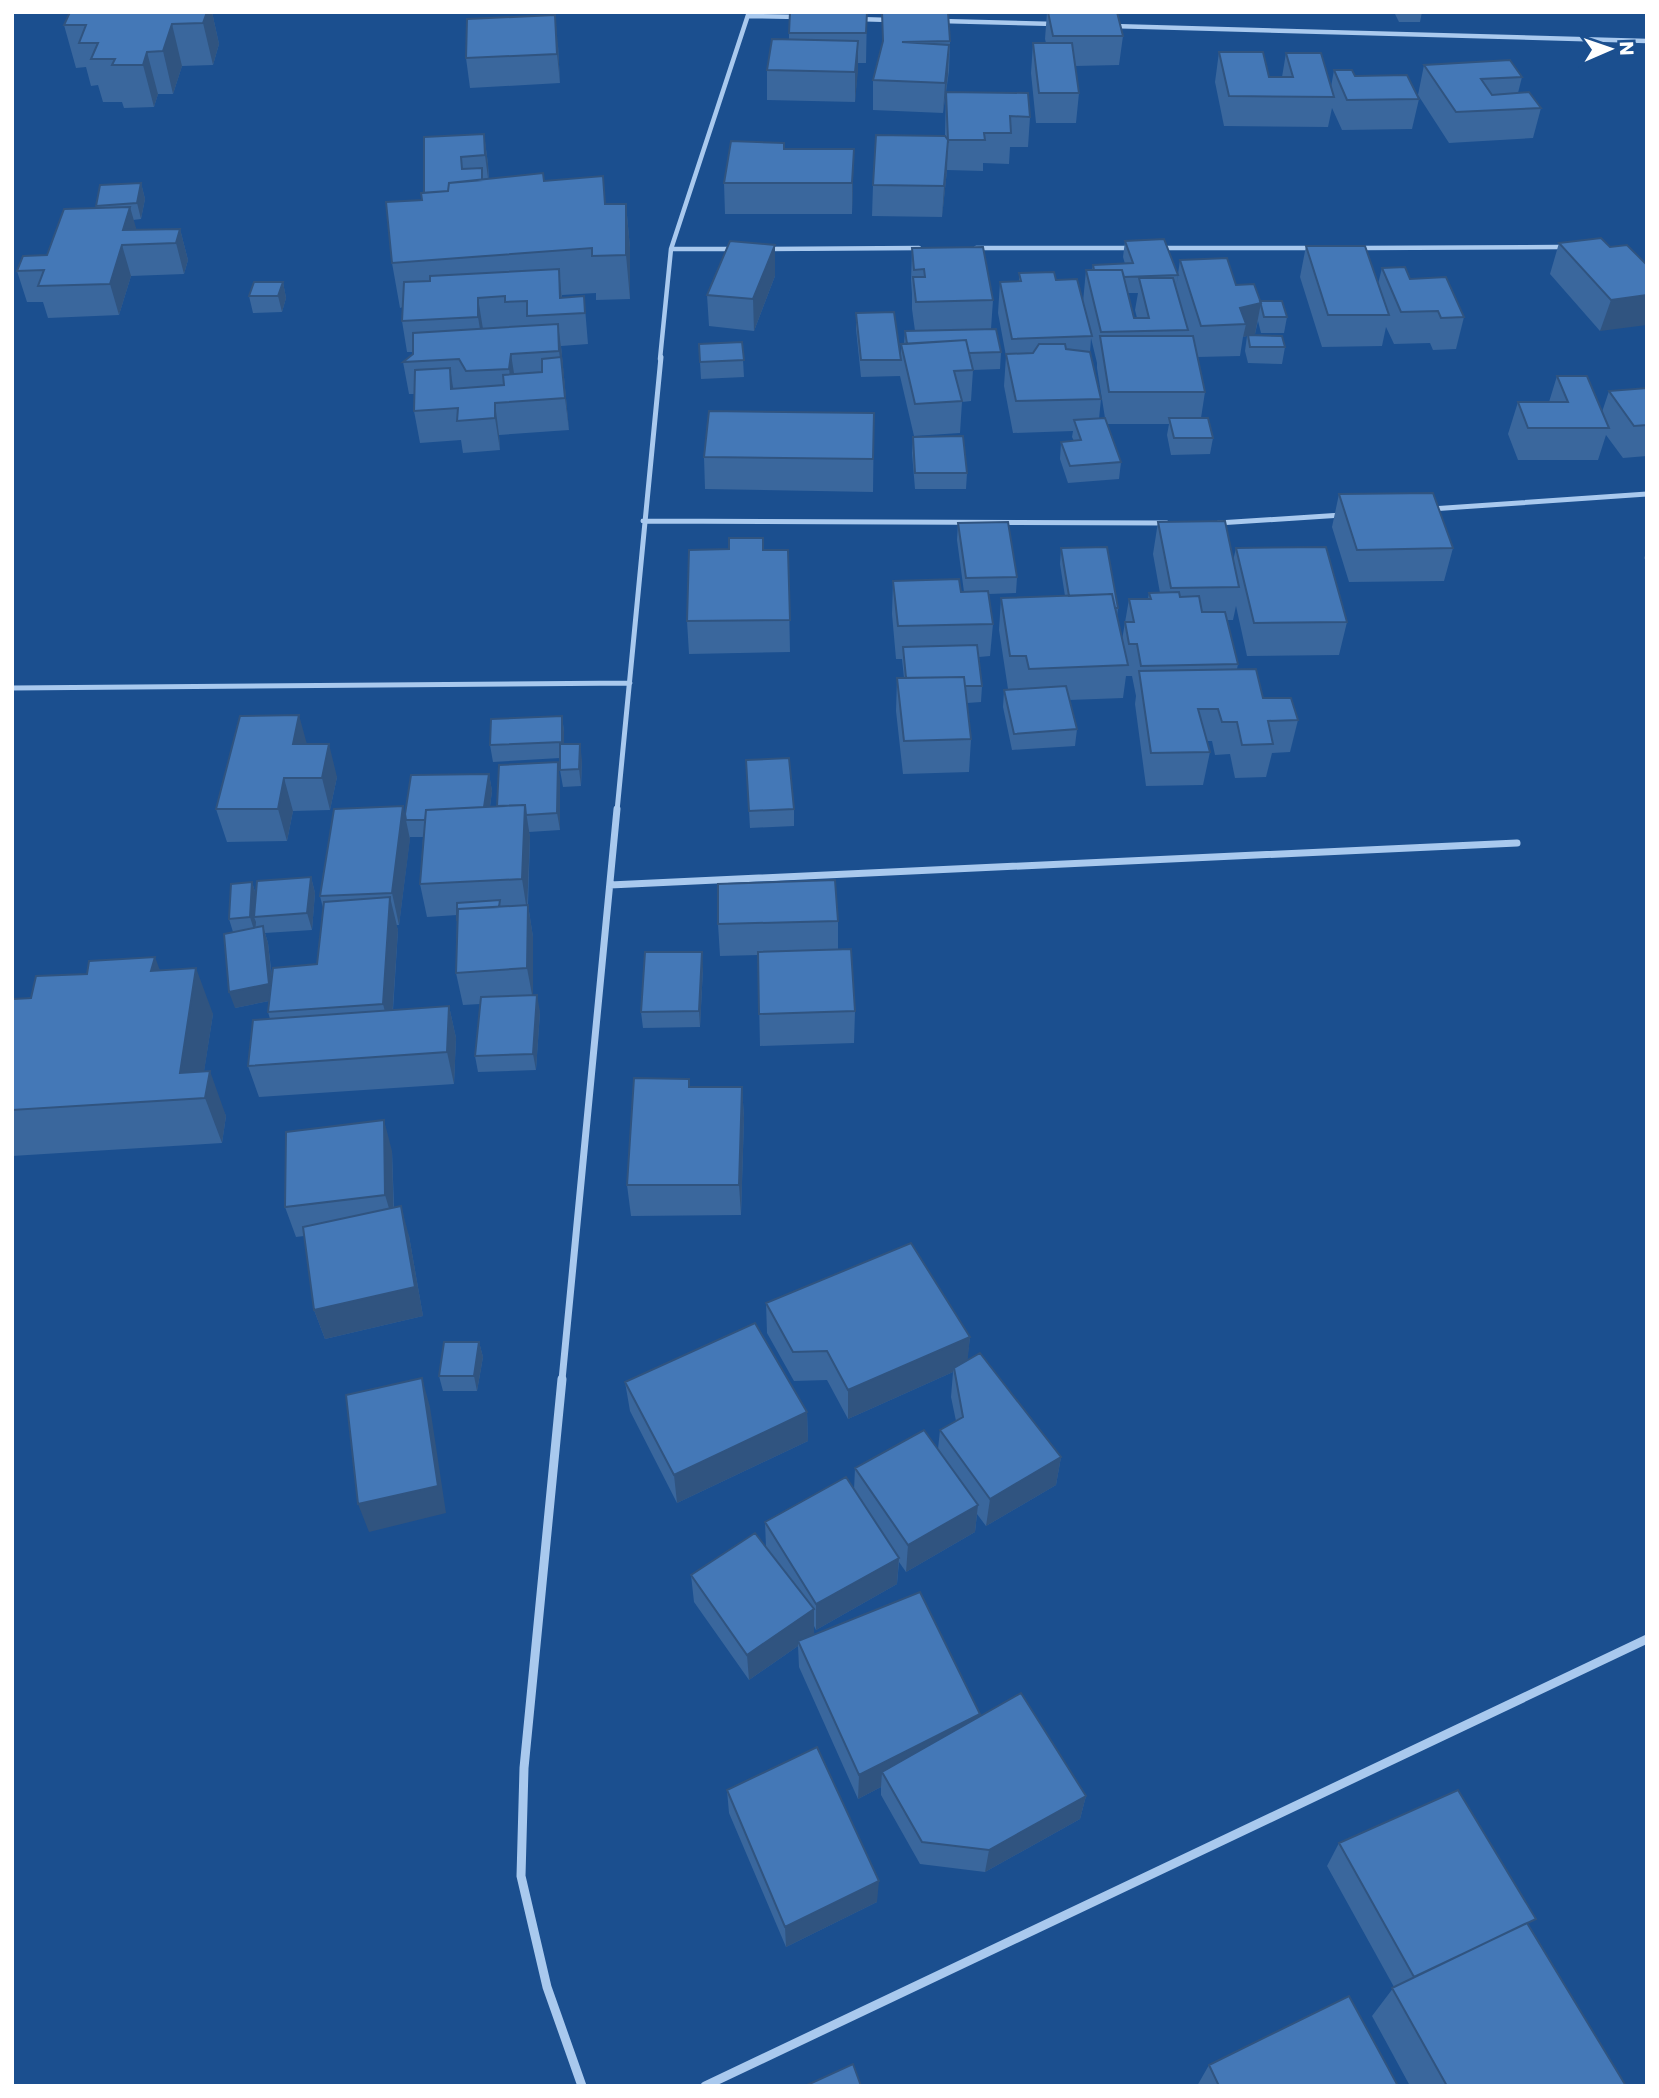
<svg xmlns="http://www.w3.org/2000/svg" width="1659" height="2098" viewBox="0 0 1659 2098" font-family="Poppins,sans-serif">
	<style>
		.lines { fill: none; stroke-linecap: round; stroke-linejoin: round }
		.street-far3 { stroke: #a9c9ee; stroke-width: 4.5 }
		.street-far2 { stroke: #a9c9ee; stroke-width: 5 }
		.street-far1 { stroke: #a9c9ee; stroke-width: 7 }
		.street { stroke: #a9c9ee; stroke-width: 9 }
		.wall { fill: #3a679d; fill-rule: evenodd }
		.shaded-wall { fill: #305480 }
		.building { fill: #4478b7; stroke: #305480; stroke-width: 2 }
	</style>
	<rect width="100%" height="100%" fill="#1b4f8f"/>
	<g class="lines">
		<!-- street-far3 -->
		<path class="street-far3" d="M748 16 799 17
			M857 19 890 20
			M941 21 1055 24
			M1112 26 1647 41
			M976 248H1133
			M1158 248H1315
			M1358 248 1559 247
			M671 249H734
			M766 249 919 248
			M660 359 671 249 749 12"/>
		<!-- street-far2 -->
		<path class="street-far2" d="M1431 509 1647 494
			M643 521 1167 523
			M1218 523 1342 515
			M12 688 630 683
			M617 811 661 357"/>
		<!-- street-far1 -->
		<path class="street-far1" d="M610 885 1517 843
			M562 1380 617 809"/>
		<!-- street -->
		<path class="street" d="M562 1379 524 1768 521 1876 547 1987 582 2086
			M705 2086 1647 1639"/>
	</g>
	<!-- wall -->
	<path class="wall" d="M70 12H212L219 44 213 65 182 66 173 94H158L154 107 124 108 122 102H103L98 85 91 86 86 67 76 68 64 25Z
		M867 12 866 63H858L855 102 767 100V70L789 40V33Z
		M882 12 950 41 949 71 943 113 873 110V80L882 45Z
		M1047 12H1117L1123 36 1119 65 1075 66 1079 93 1076 123H1036L1031 73 1033 43H1046L1045 39Z
		M1395 12H1422L1420 22H1399L1395 14Z
		M558 45 560 83 470 88 466 58Z
		M1219 52 1269 77H1282L1286 53 1331 87 1334 70 1355 76 1419 99 1412 129 1342 130 1332 108 1328 127 1224 126 1215 82Z
		M1424 65 1522 77 1518 93 1541 108 1533 138 1449 143 1418 95Z
		M946 92 1030 117 1028 147H1010L1009 164 983 163V171L947 170 942 217 872 216 873 185 945 137Z
		M484 134 488 164 489 179 544 181 605 204H626L630 248V299L596 300V293L562 295V298L584 296 588 344 561 346 569 430 499 435 500 450 463 453 461 440 420 443 414 411V394H409L403 362 413 354V352H407L402 321 403 307 400 308 392 263 424 193Z
		M785 149 853 180 852 214H725L724 183Z
		M141 183 145 199 141 219 133 220 136 230 180 229 188 260 184 274 131 276 119 315 48 318 43 302H27L17 271 47 255 96 208V206Z
		M1125 241 1178 275 1176 288 1180 260 1236 285 1287 317 1284 333H1261L1258 321 1255 334 1251 335 1285 347 1282 364 1248 363 1245 351 1247 336 1243 337 1240 356 1198 357 1205 392 1201 418 1213 438 1210 454 1171 455 1167 435 1169 424H1107L1121 462 1119 479 1068 483 1060 459 1061 442 1074 441 1072 437 1073 431 1013 433 1004 386 1006 356 998 313 1000 282 1019 281V273L1056 280 1083 302 1086 270H1092L1093 265 1125 264 1123 257ZM1128 293H1138L1135 310 1137 318H1134ZM1091 338 1097 363V368L1105 418 1099 419 1101 399 1090 353Z
		M1559 243 1610 247 1647 265 1600 331 1550 274Z
		M775 245V276L754 331 709 326 707 295Z
		M1306 246 1378 284 1382 268 1410 279 1464 317 1456 349 1433 350 1430 343 1394 344 1386 327 1382 346 1322 347 1300 277Z
		M912 248 993 300 991 329 1001 352 1000 369 973 370 971 401 962 402 960 433 914 436 900 376 861 377 856 329V313L901 360V344H904L905 331H915L912 309V294L911 280Z
		M283 282 286 298 282 312 253 313 249 296Z
		M742 342 744 377 701 379 699 344Z
		M1557 376 1602 412 1609 391 1647 388V456L1623 458 1606 435 1598 460H1518L1508 434 1518 402H1549Z
		M874 413 873 492 705 489 704 457Z
		M913 437 967 473 966 489H915L912 453Z
		M1339 494 1453 548 1444 581 1349 582 1332 527Z
		M1158 522 1233 561 1236 548 1347 622 1339 655 1247 656 1236 606 1233 620H1227L1238 664 1237 669 1263 698 1298 720 1290 752 1272 753 1266 777 1235 778 1230 754 1215 755 1212 741H1207L1210 752 1203 785 1146 786 1135 704 1136 696 1132 676H1126L1123 698 1069 700 1077 729 1075 746 1012 750 1003 707 1004 690 1023 689H1008L999 630 1001 598 1065 596 1060 564 1061 548 1118 608 1117 617 1122 640 1129 599H1148L1149 593H1160L1153 554Z
		M958 523 1017 577 1016 593 989 594 993 624 990 656 979 657 982 686 981 702 967 703 971 739 969 772 903 774 896 711 897 678H904L902 659H896L892 614 893 581 964 592 957 540Z
		M788 550 790 652 689 654 687 621Z
		M1647 551V563L1644 558Z
		M562 716 564 732V744L582 760 581 786 563 787 560 770V758L493 762 490 745Z
		M307 744 337 777 330 810 293 811 287 841 227 842 216 809Z
		M746 760 794 809V826L750 828Z
		M489 774 492 791 490 807 497 806 560 779V830L529 832 530 837 528 905 533 937V996L540 1012 536 1070 478 1072 475 1056 480 1004 463 1005 456 973 457 915 427 917 420 884 423 837H410L399 925H396L398 930 393 1010 449 1006 456 1038 454 1084 259 1097 248 1066 270 1019 268 1012 269 1001 235 1008 233 932 229 919 252 882 256 895 311 877 315 893 312 930 265 933 268 943 272 977 317 964 323 908 320 896 405 814Z
		M838 921V950L855 1011 854 1043 760 1046 758 955 720 956 718 924Z
		M703 968 700 1027 643 1028 641 1012Z
		M160 971 213 1014 204 1071 226 1116 222 1143 12 1156V1001Z
		M689 1079 690 1087H742L744 1118 741 1215 631 1216 627 1185Z
		M392 1151 394 1207 409 1236 423 1316 325 1339 314 1310 304 1236 296 1237 285 1207Z
		M766 1303 970 1337 967 1360 1061 1457 1056 1485 986 1526 977 1514 975 1532 906 1572 899 1562 897 1584 816 1630 814 1626V1635L980 1714V1716L1086 1796 1080 1819 985 1872 920 1864 881 1795V1787L858 1799 799 1667 798 1646 749 1680 694 1602 691 1575 766 1547 765 1522 854 1490 855 1468 938 1449 940 1430 956 1421 951 1397 953 1372 848 1419 827 1380 794 1381 767 1333Z
		M479 1342 483 1357 477 1391H443L439 1376Z
		M625 1382 807 1412 808 1441 677 1503 630 1411Z
		M727 1790 877 1902 786 1947 729 1813Z
		M1339 1843 1530 1927 1626 2086H1410L1372 2016 1394 1987 1327 1866Z
		M1209 2065 1398 2086H1197Z"/>
	<!-- shaded-wall -->
	<path class="shaded-wall" d="M207 12H212L219 44 213 65 203 23Z
		M555 15 558 45 560 83 557 54Z
		M172 24 182 66 173 94 163 51Z
		M858 41V71L855 102V72Z
		M949 45 948 75 943 113 945 83Z
		M147 52 158 94 154 107 143 65Z
		M484 134 488 164 489 186 485 155Z
		M948 140 947 170 942 217 944 186Z
		M854 149 853 180 852 214V183Z
		M141 183 145 199 141 219 137 203Z
		M626 204 630 248V299L626 255Z
		M130 207 139 238 123 230Z
		M180 229 188 260 184 274 176 243Z
		M122 245 131 276 119 315 110 284Z
		M775 245V276L754 331 753 299Z
		M559 269 562 301 560 298Z
		M283 282 286 298 282 312 278 296Z
		M1647 295V325L1600 331 1611 300Z
		M478 298 483 329V348L478 317Z
		M1261 303 1255 334 1243 337 1246 324 1240 308Z
		M558 324 562 355 569 430 559 351Z
		M511 354 516 386 514 401 509 369Z
		M450 368 455 399 451 389Z
		M495 403 499 435 500 450 495 418Z
		M299 715 308 748 293 744Z
		M562 716 564 732V758L562 742Z
		M329 744 337 777 330 810 322 778Z
		M580 744 582 760 581 786 579 769Z
		M558 762 560 779V830L557 813Z
		M489 774 492 791 486 836 483 819Z
		M284 778 293 811 287 841 278 809Z
		M525 805 530 837 527 911 522 879Z
		M403 806 410 839 399 925 392 893Z
		M311 877 315 893 312 930 307 913Z
		M252 882 257 898 254 917 256 922 255 933 250 917Z
		M390 897 398 930 391 1035 383 1004Z
		M528 905 533 937V1000L527 968Z
		M263 926 268 943 274 1000 235 1008 229 992Z
		M702 952 703 968 700 1027 699 1011Z
		M155 957 172 1003 151 971Z
		M196 968 213 1014 200 1098 180 1073Z
		M537 995 540 1012 536 1070 533 1054Z
		M449 1006 456 1038 454 1084 447 1052Z
		M210 1071 226 1116 222 1143 205 1098Z
		M742 1087 744 1118 741 1215 739 1185Z
		M384 1120 392 1151 394 1225 385 1195Z
		M401 1206 409 1236 423 1316 325 1339 314 1310Z
		M970 1337 967 1366 954 1368 953 1372 848 1419V1390Z
		M479 1342 483 1357 477 1391 474 1376Z
		M422 1378 430 1407 446 1513 369 1532 358 1504Z
		M807 1412 808 1441 677 1503 674 1475Z
		M1061 1457 1056 1485 986 1526 990 1499Z
		M978 1505 975 1532 906 1572 908 1545Z
		M899 1558 897 1584 816 1630V1604Z
		M814 1609V1635L798 1641V1646L749 1680 747 1655Z
		M980 1714 977 1739 882 1772 881 1787 858 1799 859 1775Z
		M1086 1796 1080 1819 985 1872 989 1850Z
		M879 1881 877 1902 786 1947 785 1927Z"/>
	<!-- building -->
	<path class="building" d="M70 12H207L203 23 172 24 163 51 147 52 143 65H112L115 59H91L98 43H79L86 25H64Z
		M790 12H867L866 33H789Z
		M882 12H948L950 41 902 42 949 45 945 83 873 80 883 41Z
		M1048 12H1117L1123 36H1053Z
		M555 15 557 54 466 58 467 19Z
		M772 39 858 41 855 72 767 70Z
		M1033 43H1072L1079 93H1039Z
		M1219 52H1263L1269 77H1293L1286 53H1321L1334 97 1229 96Z
		M1510 60 1522 77 1481 79 1492 95 1529 92 1541 108 1456 112 1424 65Z
		M1334 70H1352L1355 76 1407 75 1419 99 1347 100Z
		M946 92 1028 93 1030 117 1010 116 1011 133H984L985 140H948L944 186 873 185 876 135 945 136 948 140Z
		M484 134 485 155 461 157 462 169 482 168V180L449 183 448 191 424 193V137Z
		M731 141 784 143V149H854L852 183H724Z
		M543 173 544 181 603 176 605 204H626V255L592 256V248L392 263 386 202 422 200 421 193 448 191 449 183Z
		M141 183 137 203 96 206 100 185Z
		M130 207 123 230 180 229 176 243 122 245 110 284 38 286 44 270 17 271 23 256 47 255 64 209Z
		M1601 238 1610 247 1627 245 1647 265V295L1611 300 1559 243Z
		M1164 239 1178 275 1124 277 1122 270H1094L1093 265 1133 263 1125 241Z
		M730 241 775 245 753 299 707 295Z
		M1306 246H1365L1389 315H1328Z
		M983 247 993 300 916 302 913 277H925L924 269 914 270 912 248Z
		M1227 258 1236 285 1254 284 1261 303 1240 308 1246 324 1201 326 1180 260Z
		M1405 267 1410 279 1446 277 1464 317 1441 318 1438 311 1401 312 1382 268Z
		M559 269 560 298 584 296 585 313 527 316V301L505 302V296L478 298V317L402 321 404 282 430 281V276Z
		M1086 270H1122L1134 318H1149L1139 278H1173L1188 330 1101 332Z
		M1054 272 1056 280 1077 279 1092 336 1012 339 1000 282 1021 281 1019 273Z
		M254 282H283L278 296H249Z
		M1260 301H1282L1287 317H1264Z
		M894 312 901 360H861L856 313Z
		M558 324 559 351 511 354 509 369 466 371 459 359 403 362 413 354V333Z
		M996 329 1001 352 969 353 966 340 907 344 905 331Z
		M1248 335 1282 336 1285 347H1250Z
		M1100 336H1193L1205 392H1109Z
		M966 340 973 370 954 371 962 401 915 404 901 344Z
		M742 342 744 360 700 362 699 344Z
		M1039 344H1065L1066 349 1090 352 1101 399 1016 401 1006 354 1033 353Z
		M561 357 565 398 495 403V418L457 421 458 408 414 411 415 370 450 368 451 389 504 385 503 375 542 372V359Z
		M1557 376H1587L1609 428H1528L1518 402H1568Z
		M1647 388V425L1634 426 1609 391Z
		M709 411 874 413 873 459 704 457Z
		M1105 418 1121 462 1070 466 1061 442 1081 440 1074 420Z
		M1169 418H1208L1213 438H1174Z
		M963 436 967 473H915L913 437Z
		M1433 493 1453 548 1357 550 1339 494Z
		M1225 521 1239 587 1171 588 1158 522Z
		M1008 522 1017 577 966 578 958 523Z
		M729 538H763V550H788L790 620 687 621 689 550 729 549Z
		M1107 547 1118 608H1115L1112 594 1069 596 1061 548Z
		M1326 547 1347 622 1254 623 1236 548Z
		M959 579 961 592 988 591 993 624 898 626 893 581Z
		M1179 592 1180 597 1199 596 1202 612H1225L1238 664 1141 666 1137 644H1129L1125 622H1134L1129 599H1151L1149 593Z
		M1112 594 1128 665 1029 669 1026 656H1010L1001 598Z
		M977 645 982 686H965L964 677 906 678 903 647Z
		M1256 669 1263 698H1291L1298 720 1268 721 1273 744 1242 745 1237 722H1222L1218 709H1198L1210 752 1151 753 1139 671Z
		M964 677 971 739 904 741 897 678Z
		M1066 686 1077 729 1014 734 1004 690Z
		M299 715 293 744H329L322 778H284L278 809H216L240 716Z
		M562 716V742L490 745 491 719Z
		M560 744H580L579 769 560 770Z
		M789 758 794 809 749 811 746 760Z
		M558 762 557 813 526 815 525 805 497 806 499 765Z
		M489 774 484 807 426 810 425 820H406L405 814 411 775Z
		M525 805 522 879 420 884 426 810Z
		M403 806 392 893 320 896 334 809Z
		M311 877 307 913 254 917 257 881Z
		M835 880 838 921 718 924V884Z
		M252 882 250 917 229 919 231 884Z
		M390 897 383 1004 268 1012 273 968 317 964 324 902Z
		M500 900 499 907 458 909 457 921V903Z
		M528 905 527 968 456 973 458 909Z
		M263 926 269 984 229 992 224 934Z
		M851 949 855 1011 759 1014 758 952Z
		M645 952H702L699 1011 641 1012Z
		M155 957 151 971 196 968 180 1073 210 1071 205 1098 12 1110 13 999 31 998 36 976 87 974 89 961Z
		M537 995 533 1054 475 1056 481 997Z
		M449 1006 447 1052 248 1066 253 1020Z
		M634 1078 689 1079V1087H742L739 1185H627Z
		M384 1120 385 1195 285 1207 286 1132Z
		M401 1206 415 1287 314 1310 303 1227Z
		M911 1243 970 1337 848 1390 827 1351 793 1352 766 1303Z
		M755 1323 807 1412 674 1475 625 1382Z
		M444 1342H479L474 1376H439Z
		M980 1353 1061 1457 990 1499 940 1430 963 1417 954 1368Z
		M422 1378 438 1486 358 1504 346 1395Z
		M924 1430 978 1505 908 1545 855 1468Z
		M846 1477 899 1558 816 1604 765 1522Z
		M755 1533 814 1609 747 1655 691 1575Z
		M920 1592 980 1714 859 1775 798 1641Z
		M1021 1693 1086 1796 989 1850 922 1842 882 1772Z
		M817 1747 879 1881 785 1927 727 1790Z
		M1458 1790 1536 1919 1414 1977 1339 1843Z
		M1527 1923 1626 2086H1447L1392 1988Z
		M1349 1996 1398 2086H1219L1209 2065Z
		M853 2064 861 2086H805Z"/>
	<!-- border -->
	<rect width="1659" height="2098" fill="none" stroke="#ffffff" stroke-width="28"/>
	<!-- north arrow -->
	<g transform="translate(1610 49) rotate(88)" stroke="#1b4f8f" stroke-width="5" paint-order="stroke">
	<path d="M0-5L12 26L0 18L-12 26Z" fill="#ffffff"/>
	<text y="-10" font-size="19" font-weight="bold" text-anchor="middle" fill="#ffffff">N</text>
	</g>
</svg>
